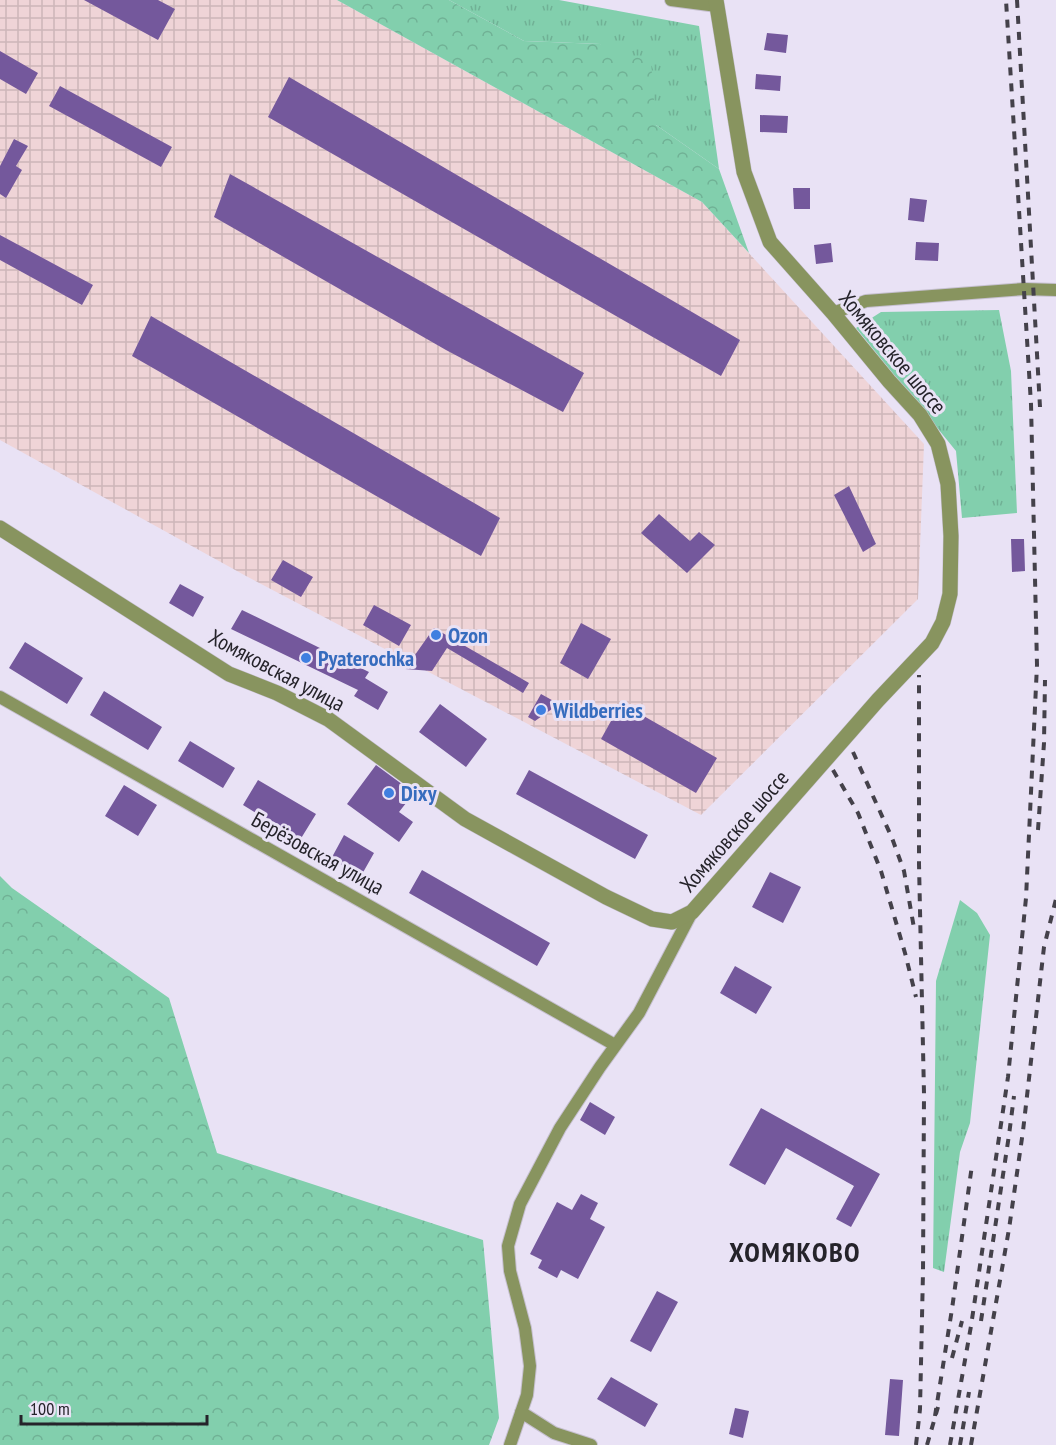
<svg xmlns="http://www.w3.org/2000/svg" width="1056" height="1445" viewBox="0 0 1056 1445" font-family="'PT Sans Narrow',sans-serif">
	<style>
		.industrial { fill: url(#industrial-grid) }
		.grass { fill: url(#grass-tufts) }
		.forest { fill: url(#forest-crowns) }
		.building { fill: #74589c }
		.lines { fill: none; stroke-linecap: round; stroke-linejoin: round }
		.minor-casing { stroke: #c6c0d0; stroke-width: 14 }
		.tertiary-casing { stroke: #c6c0d0; stroke-width: 16 }
		.minor { stroke: #88945f; stroke-width: 12 }
		.tertiary { stroke: #88945f; stroke-width: 15 }
		.rail { stroke: #44414a; stroke-width: 4; stroke-dasharray: 8 8; stroke-linecap: butt }
		.shop-dot { fill: #3f7fe0; stroke: #e9e2f5; stroke-width: 2 }
		.labels { text-anchor: middle; dominant-baseline: central; stroke-width: 6; stroke-linejoin: round; paint-order: stroke }
		.street-label { font-size: 22px; fill: #25232a; stroke: #e9e2f5 }
		.shop-label { font-size: 22px; font-weight: bold; fill: #366cbe; stroke: #e9e2f5; text-anchor: start }
		.district-label { font-size: 28px; font-weight: bold; letter-spacing: 1.5px; fill: #25232a; stroke: #e9e2f5 }
	</style>
	<defs>
		<pattern id="industrial-grid" width="8" height="8" patternUnits="userSpaceOnUse" patternTransform="scale(1.5)"><rect width="8" height="8" fill="#efd4d7"/><path d="M0 4h8M4 0v8" fill="none" stroke="#cdb6b9"/></pattern>
		<pattern id="grass-tufts" width="24" height="20" patternUnits="userSpaceOnUse" patternTransform="scale(1.5)"><rect width="24" height="20" fill="#82cfad"/><path d="M3 7l-1-3M5 7V3M7 7l1-3M15 17l-1-3M17 17v-4M19 17l1-3" fill="none" stroke="#70b195"/></pattern>
		<pattern id="forest-crowns" width="20" height="18" patternUnits="userSpaceOnUse" patternTransform="scale(1.5)"><rect width="20" height="18" fill="#82cfad"/><path d="M2 6a3 3 0 1 1 6 0M12 15a3 3 0 1 1 6 0" fill="none" stroke="#70b195"/></pattern>
	</defs>
	<rect width="100%" height="100%" fill="#e9e2f5"/>
	<!-- industrial -->
	<path class="industrial" d="M0 0H337L702 202 924 444 918 599 701 815 246 576 0 440Z"/>
	<!-- grass -->
	<path class="grass" d="M449 0H559L699 26 719 169 656 125 600 44 524 41Z
		M999 310 1011 371 1017 513 962 518 956 451 856 328 881 312Z
		M960 900 977 913 990 935 970 1123 960 1152 944 1272 933 1268 936 981Z"/>
	<!-- forest -->
	<path class="forest" d="M337 0H449L524 41 600 44 651 62 656 125 719 169 749 253 702 202Z
		M0 876 12 888 169 998 217 1153 483 1240 499 1418 489 1445H0Z"/>
	<!-- building -->
	<path class="building" d="M84 0H158L175 9 158 40Z
		M767 33 788 35 786 53 764 50Z
		M0 51 38 73 26 94 0 79Z
		M756 74 781 76 780 91 755 89Z
		M289 77 740 340 721 376 268 117Z
		M60 86 172 147 161 167 49 106Z
		M760 115 788 116 787 133 760 132Z
		M14 139 28 146 16 166 22 170 6 198 0 194V166Z
		M230 174 584 373 563 412 446 350 214 217Z
		M793 188H810V209H794Z
		M910 198 927 200 924 222 908 220Z
		M0 235 93 285 82 305 0 260Z
		M916 242 939 243 938 261 915 260Z
		M831 243 833 262 816 264 814 245Z
		M151 316 500 518 481 556 132 356Z
		M849 486 876 544 863 552 834 495Z
		M659 514 690 541 699 532 715 545 687 573 641 533Z
		M1011 539H1024L1025 571 1012 572Z
		M283 560 313 577 301 597 271 580Z
		M180 584 204 597 193 617 169 603Z
		M374 605 411 625 399 646 363 625Z
		M242 610 369 672 365 678 388 692 378 710 354 696 358 690 231 629Z
		M581 623 611 639 588 679 560 663Z
		M434 628 529 683 523 693 447 648 432 671 405 669Z
		M25 642 83 678 67 704 9 668Z
		M104 691 162 727 148 750 90 715Z
		M541 694 559 704 535 721 528 717Z
		M621 703 717 758 696 793 601 739Z
		M440 704 487 739 466 767 419 732Z
		M190 741 235 768 223 788 178 761Z
		M376 765 414 793 399 812 413 822 399 842 347 804Z
		M529 770 648 835 635 859 516 794Z
		M258 780 316 814 300 840 243 805Z
		M124 785 157 805 138 836 105 816Z
		M344 835 374 853 361 876 331 859Z
		M422 870 550 943 537 966 409 893Z
		M770 872 801 887 783 923 752 907Z
		M735 966 772 987 756 1014 720 993Z
		M590 1102 615 1117 605 1135 580 1120Z
		M761 1108 880 1174 851 1227 836 1219 854 1186 786 1148 765 1185 729 1165Z
		M581 1194 598 1203 590 1219 605 1227 578 1279 561 1270 557 1278 538 1268 542 1260 530 1254 557 1202 572 1210Z
		M657 1291 678 1302 651 1352 630 1341Z
		M611 1377 658 1404 645 1427 597 1399Z
		M890 1379 903 1380 899 1436 885 1435Z
		M735 1408 749 1411 743 1438 729 1434Z"/>
	<g class="lines">
		<defs>
			<path id="minor" d="M671 0 717 6
				M833 313 866 301 1024 289 1056 290
				M0 697 615 1045
				M521 1412 554 1433 591 1445
				M510 1445 527 1395 530 1366 525 1328 510 1271 508 1246 520 1204 560 1128 600 1067 639 1013 692 912"/>
			<path id="tertiary" d="M0 528 229 674 277 693 328 719 465 819 606 897 652 919 672 922 692 912 878 700 932 643 943 622 950 594 951 536 948 484 938 444 920 415 889 381 833 313 770 242 744 172 716 0"/>
		</defs>
		<!-- minor casing -->
		<use href="#minor" class="minor-casing"/>
		<!-- tertiary casing -->
		<use href="#tertiary" class="tertiary-casing"/>
		<!-- minor -->
		<use href="#minor" class="minor"/>
		<!-- tertiary -->
		<use href="#tertiary" class="tertiary"/>
		<!-- rail -->
		<path class="rail" d="M1017 0 1040 407
			M853 752 892 838 904 871 914 928
			M833 770 858 813 881 871 905 953 916 997
			M1038 830 1044 743 1045 680
			M981 1321 1009 1135 1014 1096
			M952 1358 962 1321
			M935 1416 952 1309 972 1165
			M916 1445 920 1409 923 1272 924 1094 919 864V675
			M927 1445 938 1407
			M950 1445 971 1326 1008 1077 1026 898 1037 665 1031 404 1006 0
			M960 1445 969 1392
			M971 1445 1009 1229 1023 1131 1044 947 1056 899"/>
	</g>
	<!-- markers -->
	<g class="shop-dot">
		<circle cx="436" cy="635" r="6"/>
		<circle cx="306" cy="658" r="6"/>
		<circle cx="541" cy="710" r="6"/>
		<circle cx="389" cy="793" r="6"/>
	</g>
	<g class="labels">
		<!-- street labels -->
		<g class="street-label">
			<text transform="translate(893 352) rotate(50)">Хомяковское шоссе</text>
			<text transform="translate(277 670) rotate(28)">Хомяковская улица</text>
			<text transform="translate(734 831) rotate(-49)">Хомяковское шоссе</text>
			<text transform="translate(318 853) rotate(29)">Берёзовская улица</text>
		</g>
		<!-- shop labels -->
		<g class="shop-label">
			<text x="448" y="635">Ozon</text>
			<text x="318" y="658">Pyaterochka</text>
			<text x="553" y="710">Wildberries</text>
			<text x="401" y="793">Dixy</text>
		</g>
		<!-- district labels -->
		<g class="district-label">
			<text x="795" y="1251">ХОМЯКОВО</text>
		</g>
	</g>
	<!-- scale -->
	<path d="M21 1415v9h186v-9" fill="none" stroke="#25232a" stroke-width="3"/>
	<text x="30" y="1415" font-size="18" fill="#25232a" stroke="#e9e2f5" stroke-width="4.5" paint-order="stroke">100 m</text>
</svg>
